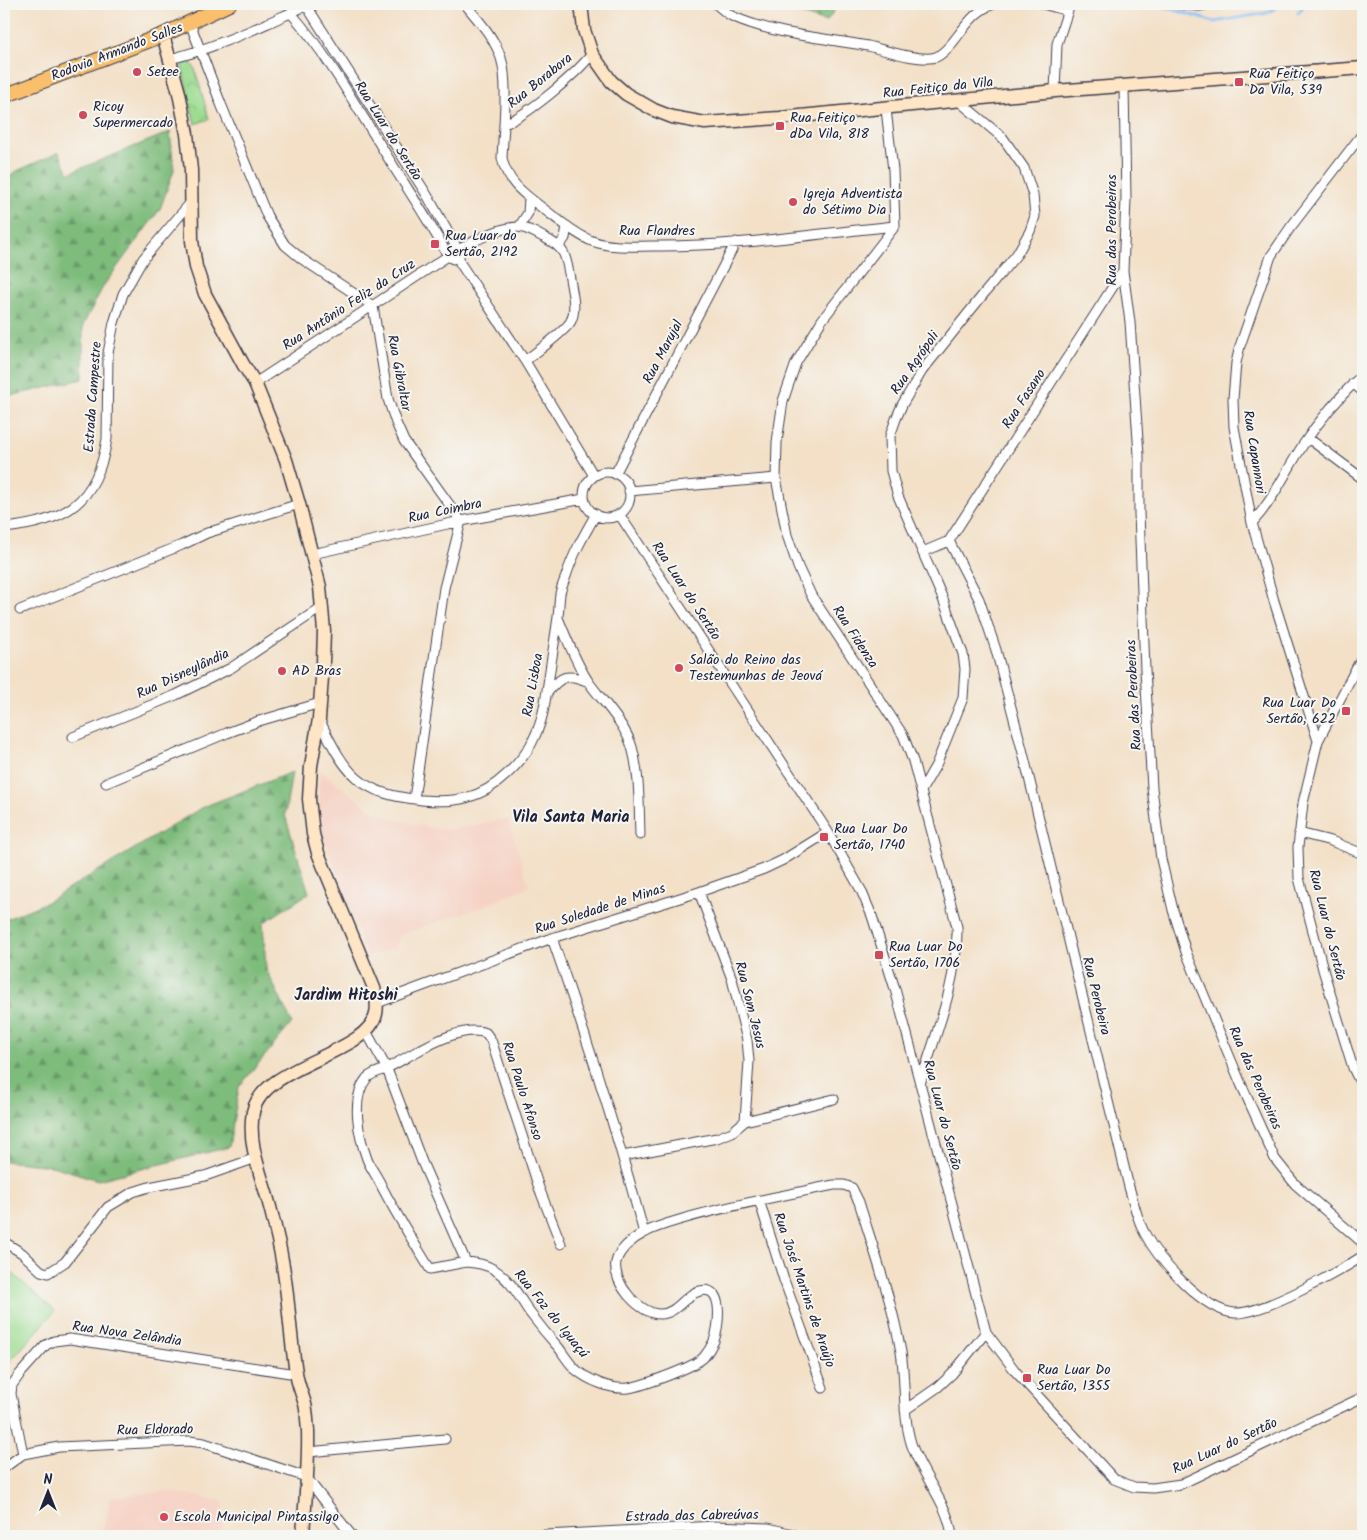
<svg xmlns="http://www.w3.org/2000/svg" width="1367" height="1540" viewBox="0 0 1367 1540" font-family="Kalam,sans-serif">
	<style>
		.built { fill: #f6d2c4 }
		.forest { fill: url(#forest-firs); stroke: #506f5c }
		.park { fill: url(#park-crowns); stroke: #607f66 }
		.pitch { fill: #9ddc92; stroke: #607f66 }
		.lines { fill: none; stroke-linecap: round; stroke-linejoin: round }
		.stream { stroke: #84bbf4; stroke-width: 3 }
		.street-casing { stroke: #413e50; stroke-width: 11 }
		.secondary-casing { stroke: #413e50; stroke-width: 15 }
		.primary-casing { stroke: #413e50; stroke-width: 16 }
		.street { stroke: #fff; stroke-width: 9 }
		.secondary { stroke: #fde5c5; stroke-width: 12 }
		.primary { stroke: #f9bf6d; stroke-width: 14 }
		.poi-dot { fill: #d1495b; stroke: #f6f6f2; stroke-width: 2 }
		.labels { text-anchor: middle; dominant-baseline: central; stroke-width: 4; stroke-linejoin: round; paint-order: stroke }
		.street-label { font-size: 14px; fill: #22223b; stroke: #f6f6f2 }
		.poi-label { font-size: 14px; fill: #22223b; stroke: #f6f6f2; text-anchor: start }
		.quarter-label { font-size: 16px; font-weight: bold; fill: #22223b; stroke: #f6f6f2 }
	</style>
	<defs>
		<pattern id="forest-firs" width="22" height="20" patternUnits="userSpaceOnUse" patternTransform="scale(1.25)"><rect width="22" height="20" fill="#7ebc7c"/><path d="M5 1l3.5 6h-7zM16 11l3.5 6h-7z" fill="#679867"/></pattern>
		<pattern id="park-crowns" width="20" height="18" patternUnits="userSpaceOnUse" patternTransform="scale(1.25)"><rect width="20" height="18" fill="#9ddc92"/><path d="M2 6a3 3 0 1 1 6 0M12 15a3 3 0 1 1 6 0" fill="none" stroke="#87bc7f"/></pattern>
	</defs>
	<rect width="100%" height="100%" fill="#f6f6f2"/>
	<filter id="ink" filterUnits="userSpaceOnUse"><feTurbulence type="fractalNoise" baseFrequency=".02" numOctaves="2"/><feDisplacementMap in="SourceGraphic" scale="10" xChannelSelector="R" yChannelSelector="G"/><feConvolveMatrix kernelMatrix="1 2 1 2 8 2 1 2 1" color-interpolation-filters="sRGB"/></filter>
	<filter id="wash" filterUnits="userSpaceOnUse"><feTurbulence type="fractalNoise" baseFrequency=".0096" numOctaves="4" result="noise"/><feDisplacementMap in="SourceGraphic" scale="20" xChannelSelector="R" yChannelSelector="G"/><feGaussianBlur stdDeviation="1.12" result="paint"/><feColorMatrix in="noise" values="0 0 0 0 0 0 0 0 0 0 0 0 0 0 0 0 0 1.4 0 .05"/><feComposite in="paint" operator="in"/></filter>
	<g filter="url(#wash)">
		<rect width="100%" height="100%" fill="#f3e0c7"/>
		<!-- built -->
		<path class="built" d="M319 769 363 804 390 819 445 830 508 819 529 886 482 907 401 934 395 948 367 956 319 822Z
			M165 1491 224 1501 221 1534 234 1536H101L111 1497Z"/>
		<!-- forest -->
		<path class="forest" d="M770 4H839L826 22Z
			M170 132 174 170 160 209 104 285 83 325V379L10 396 4 394V181L17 171 59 152 69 173Z
			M292 772 285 815 309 893 263 923 266 969 292 1023 239 1087 229 1147 98 1180 52 1166 4 1161V920L47 902 203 807Z"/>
		<!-- park -->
		<path class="park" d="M189 60 195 69 209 119 195 124 182 68 183 63Z"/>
		<!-- pitch -->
		<path class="pitch" d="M4 1266 55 1311 4 1368Z"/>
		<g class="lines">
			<!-- stream -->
			<path class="stream" d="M1156 4 1214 22 1267 13 1282 4
				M1298 13 1305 4"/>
		</g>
	</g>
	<g filter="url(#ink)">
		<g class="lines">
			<defs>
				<path id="street" d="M465 4C479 21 494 37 501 58 509 82 503 132 502 158 507 182 523 193 541 207 555 217 576 235 592 241 611 248 632 246 652 246 733 247 815 234 895 226L893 170 886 109
					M716 4C722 9 728 15 734 17 775 35 825 38 868 46 885 50 920 62 936 57 943 54 948 48 953 42 964 28 976 9 994 4
					M1043 4 1068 11
					M1180 4 1199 6 1210 4
					M306 5 427 195 458 250 460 263 525 361 594 476
					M291 13C326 53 353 101 381 146 403 183 428 218 448 256L453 259
					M190 23 221 104 267 216 285 245 302 259 373 306 388 399 396 423 404 441 461 521 444 588 414 799
					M170 59C203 51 234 38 266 24 280 17 295 12 308 4
					M1124 86 1126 199 1123 271 1130 322 1139 455V513L1145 670 1152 788 1161 859 1173 910 1186 952 1241 1084 1275 1159 1295 1184 1363 1243
					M1055 91 1057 44 1070 4
					M504 124C528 115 575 75 592 54
					M895 226 822 320 796 363 783 401 777 442 776 478 787 535 798 567 811 595 903 735 913 761 957 927C958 981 936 1033 920 1084
					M519 227 528 213 529 198
					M559 246 565 238 567 226
					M255 383 448 256C467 245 496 227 519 227 527 228 536 233 543 237 566 248 566 256 570 279 572 292 577 309 571 321 565 332 536 352 525 361
					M1353 383 1363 392
					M1308 438 1363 479
					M584 495a23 23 0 1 1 46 0a23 23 0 1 1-46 0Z
					M615 474 736 242
					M629 491 776 478
					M619 514 828 832 861 890 872 916 895 989 986 1332 1016 1372 1114 1479 1134 1487 1153 1488 1181 1484 1363 1397
					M1252 523C1274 499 1286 471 1303 445 1320 419 1341 395 1363 374
					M4 528C65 522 97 503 107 439L108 353 114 323 123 294 143 259 192 201
					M949 541 1123 271
					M923 552 949 541 979 599 996 650 1022 749 1129 1187C1134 1203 1137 1220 1145 1234 1159 1260 1203 1311 1235 1313 1263 1314 1338 1272 1363 1256
					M312 554 461 521 584 499
					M20 610 182 545 207 533 299 504
					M558 618C567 639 577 666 590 684 604 703 625 724 632 747 640 775 639 806 640 835
					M1363 655 1318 741 1303 803 1298 847 1299 878 1324 973 1353 1068 1363 1088
					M547 693C561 675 568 673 589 682
					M319 719C346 774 358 794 422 800 455 803 481 799 506 775 518 764 529 751 535 736 543 720 545 702 548 684 551 662 555 639 558 617 559 609 559 601 560 594 561 588 564 582 566 576 573 554 584 535 596 514
					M73 737 176 695 231 668 322 607
					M1318 741 1274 601 1252 523 1234 427 1233 399 1236 363 1240 346 1271 256 1290 228 1363 133
					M106 783 227 733 259 721 320 703
					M921 791 936 765 963 698 965 669 963 654 943 599 898 496 891 471 890 436 896 419 902 405 922 371 982 296 1017 254 1030 231 1035 216 1033 195 1024 168 1003 138 960 102
					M1299 833 1331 841 1363 854
					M699 892 732 979 747 1040 749 1061 745 1121
					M552 938C586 1035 617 1133 644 1233
					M377 1003 552 938 699 892 764 869 783 860 828 832
					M366 1031 387 1069 422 1162 466 1262C476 1263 486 1264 495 1270 512 1281 519 1297 530 1313 539 1325 549 1337 559 1348 564 1355 569 1363 575 1369 588 1380 611 1390 628 1388 642 1386 695 1367 704 1357 708 1352 711 1347 714 1341 719 1327 725 1284 700 1291 685 1294 678 1313 661 1314 640 1315 612 1283 616 1262 619 1250 632 1239 644 1233 656 1226 673 1222 686 1218 735 1204 785 1195 834 1185H844L852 1188 859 1202C874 1251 892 1301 901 1352 906 1382 902 1413 911 1443 921 1475 948 1502 952 1536
					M623 1156 717 1138 732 1132 745 1121 834 1099
					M759 1200 784 1280 823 1388
					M4 1242 22 1253 41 1271 48 1273 65 1262 108 1207 133 1192 149 1187 205 1176 256 1158
					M466 1262 430 1269C413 1241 395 1213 380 1183 376 1175 370 1167 367 1159 359 1137 350 1098 367 1078 373 1072 380 1072 387 1068 396 1064 405 1058 414 1053 432 1043 465 1025 486 1033L491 1040 539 1188 561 1244
					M905 1410 938 1387 952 1374 986 1332
					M308 1452 445 1439
					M23 1454 11 1394 12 1385 20 1374 46 1345 54 1341 70 1339 296 1374
					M4 1468 23 1454 59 1447 189 1441 204 1443 306 1477 352 1536
					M527 1536 715 1526 768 1528 793 1534 796 1536"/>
				<path id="secondary" d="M581 4 584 30 592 54 611 81 626 94 654 110 672 117 705 123 780 118 1055 91 1363 68
					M163 35 179 93 187 134 191 170 192 241 196 267 205 294 243 364 255 383 286 460 299 504 320 587 324 631 323 663 319 719 311 766 309 799 313 834 318 853 374 988C376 996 378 1005 376 1014 368 1054 262 1065 253 1112 247 1145 262 1176 270 1207 275 1226 280 1247 283 1266 289 1301 290 1337 296 1372 297 1383 302 1393 305 1404 307 1412 307 1422 308 1431 309 1466 305 1501 303 1536"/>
				<path id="primary" d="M4 96 163 35 229 4"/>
			</defs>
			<!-- street casing -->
			<use href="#street" class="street-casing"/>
			<!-- secondary casing -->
			<use href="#secondary" class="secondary-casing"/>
			<!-- primary casing -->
			<use href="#primary" class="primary-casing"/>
			<!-- street -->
			<use href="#street" class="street"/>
			<!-- secondary -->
			<use href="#secondary" class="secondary"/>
			<!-- primary -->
			<use href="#primary" class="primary"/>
		</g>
	</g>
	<!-- markers -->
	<g class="poi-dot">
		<circle cx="137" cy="72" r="5"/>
		<rect x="1234" y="77" width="10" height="10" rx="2.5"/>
		<circle cx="83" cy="115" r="5"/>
		<rect x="775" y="121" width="10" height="10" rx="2.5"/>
		<circle cx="793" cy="202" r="5"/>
		<rect x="430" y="239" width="10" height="10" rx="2.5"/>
		<circle cx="679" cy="668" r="5"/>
		<circle cx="282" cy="671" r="5"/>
		<rect x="1341" y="706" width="10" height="10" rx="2.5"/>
		<rect x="819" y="832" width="10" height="10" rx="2.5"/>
		<rect x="874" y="950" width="10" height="10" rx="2.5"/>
		<rect x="1022" y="1373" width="10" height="10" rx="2.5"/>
		<circle cx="164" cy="1517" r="5"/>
	</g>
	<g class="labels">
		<!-- street labels -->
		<g class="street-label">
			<text transform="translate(117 52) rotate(-21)">Rodovia Armando Salles</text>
			<text transform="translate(540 81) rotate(-39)">Rua Borabora</text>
			<text transform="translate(938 88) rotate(-6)">Rua Feitiço da Vila</text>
			<text transform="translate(388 131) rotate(58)">Rua Luar do Sertão</text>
			<text transform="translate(1112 230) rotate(-90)">Rua das Perobeiras</text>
			<text x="657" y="231">Rua Flandres</text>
			<text transform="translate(349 305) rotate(-33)">Rua Antônio Feliz da Cruz</text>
			<text transform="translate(663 352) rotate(-62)">Rua Marujal</text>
			<text transform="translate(915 363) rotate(-55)">Rua Agrópoli</text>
			<text transform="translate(399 373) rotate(79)">Rua Gibraltar</text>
			<text transform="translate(93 397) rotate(-86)">Estrada Campestre</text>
			<text transform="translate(1024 399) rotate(-57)">Rua Fasano</text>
			<text transform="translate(1254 452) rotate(81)">Rua Capannori</text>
			<text transform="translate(445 511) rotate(-12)">Rua Coimbra</text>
			<text transform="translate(686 591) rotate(57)">Rua Luar do Sertão</text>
			<text transform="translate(855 637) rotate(57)">Rua Fidenza</text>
			<text transform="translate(183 674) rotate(-25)">Rua Disneylândia</text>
			<text transform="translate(533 685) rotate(-80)">Rua Lisboa</text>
			<text transform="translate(1134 695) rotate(-93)">Rua das Perobeiras</text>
			<text transform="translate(600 909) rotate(-18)">Rua Soledade de Minas</text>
			<text transform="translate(1327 925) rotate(76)">Rua Luar do Sertão</text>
			<text transform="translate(1096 996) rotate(76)">Rua Perobeira</text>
			<text transform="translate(750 1005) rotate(76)">Rua Som Jesus</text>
			<text transform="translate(1255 1078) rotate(66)">Rua das Perobeiras</text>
			<text transform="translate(522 1091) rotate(72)">Rua Paulo Afonso</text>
			<text transform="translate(942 1115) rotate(75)">Rua Luar do Sertão</text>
			<text transform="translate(804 1290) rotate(71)">Rua José Martins de Araújo</text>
			<text transform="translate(551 1314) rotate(51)">Rua Foz do Iguaçú</text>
			<text transform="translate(127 1334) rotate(8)">Rua Nova Zelândia</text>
			<text transform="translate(155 1430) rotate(-1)">Rua Eldorado</text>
			<text transform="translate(1225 1446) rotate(-25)">Rua Luar do Sertão</text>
			<text transform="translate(692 1516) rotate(-1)">Estrada das Cabreúvas</text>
		</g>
		<!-- poi labels -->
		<g class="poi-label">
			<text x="147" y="72">Setee</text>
			<text x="1249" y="74">Rua Feitiço<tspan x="1249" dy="16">Da Vila, 539</tspan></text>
			<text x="93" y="107">Ricoy<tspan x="93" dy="16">Supermercado</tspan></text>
			<text x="790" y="118">Rua Feitiço<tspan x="790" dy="16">dDa Vila, 818</tspan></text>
			<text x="803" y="194">Igreja Adventista<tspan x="803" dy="16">do Sétimo Dia</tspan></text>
			<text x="445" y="236">Rua Luar do<tspan x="445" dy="16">Sertão, 2192</tspan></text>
			<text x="689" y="660">Salão do Reino das<tspan x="689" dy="16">Testemunhas de Jeová</tspan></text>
			<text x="292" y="671">AD Bras</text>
			<text x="1336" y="703" text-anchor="end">Rua Luar Do<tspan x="1336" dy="16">Sertão, 622</tspan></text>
			<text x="834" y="829">Rua Luar Do<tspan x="834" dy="16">Sertão, 1740</tspan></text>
			<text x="889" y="947">Rua Luar Do<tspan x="889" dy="16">Sertão, 1706</tspan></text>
			<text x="1037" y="1370">Rua Luar Do<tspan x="1037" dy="16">Sertão, 1355</tspan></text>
			<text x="174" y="1517">Escola Municipal Pintassilgo</text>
		</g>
		<!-- quarter labels -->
		<g class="quarter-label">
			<text x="571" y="817">Vila Santa Maria</text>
			<text x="346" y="995">Jardim Hitoshi</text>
		</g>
	</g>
	<!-- margin -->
	<rect width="1367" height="1540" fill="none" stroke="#f6f6f2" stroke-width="20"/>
	<!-- north arrow -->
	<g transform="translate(48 1492)" stroke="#f6f6f2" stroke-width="4" paint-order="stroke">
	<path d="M0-4L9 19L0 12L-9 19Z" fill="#22223b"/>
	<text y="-8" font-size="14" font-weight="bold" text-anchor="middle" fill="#22223b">N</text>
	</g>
</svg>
